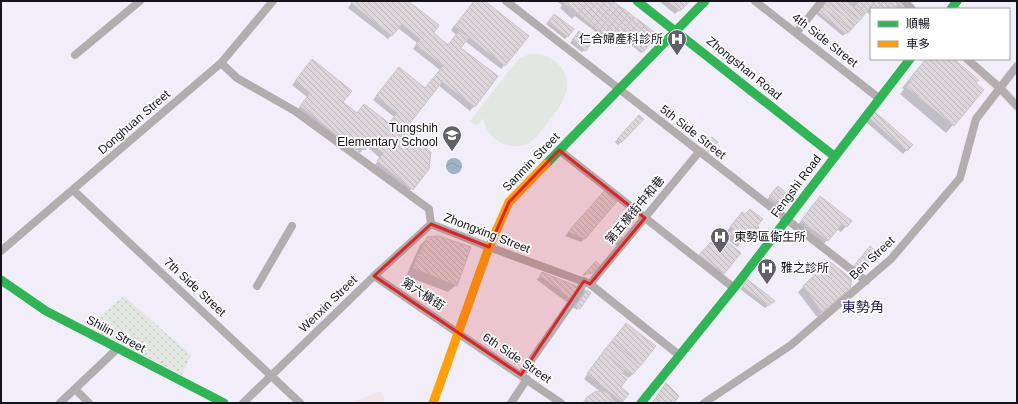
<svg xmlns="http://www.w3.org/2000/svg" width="1018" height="404" viewBox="0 0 1018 404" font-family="Helvetica,'Noto Sans TC',sans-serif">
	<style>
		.commercial { fill: #f4e4e7 }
		.park { fill: url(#park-dots) }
		.pitch { fill: #e3e7e1 }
		.water { fill: url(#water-waves) }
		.shadow { fill: #0003 }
		.building { fill: url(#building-back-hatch); stroke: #cbc5c9 }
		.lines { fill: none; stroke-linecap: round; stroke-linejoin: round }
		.street { stroke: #b2adae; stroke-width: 8 }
		.fast { stroke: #30b455; stroke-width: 9 }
		.slow { stroke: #ff9f0a; stroke-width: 9 }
		.marked { fill: #d62828; fill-opacity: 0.2; stroke: #d62828; stroke-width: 3; stroke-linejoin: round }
		.labels { text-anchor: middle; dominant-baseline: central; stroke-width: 3.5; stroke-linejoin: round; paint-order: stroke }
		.poi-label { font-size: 12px; fill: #14121a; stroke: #fff; text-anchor: end }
		.street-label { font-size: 12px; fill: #14121a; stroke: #fff }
		.quarter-label { font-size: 14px; fill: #2a205a; stroke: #fff }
	</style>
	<defs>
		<pattern id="park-dots" width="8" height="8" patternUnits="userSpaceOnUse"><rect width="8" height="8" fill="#e3e7e1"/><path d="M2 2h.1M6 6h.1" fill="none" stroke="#c2c5c0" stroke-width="1.8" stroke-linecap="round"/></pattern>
		<pattern id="water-waves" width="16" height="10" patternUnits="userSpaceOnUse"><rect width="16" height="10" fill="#9eb4c6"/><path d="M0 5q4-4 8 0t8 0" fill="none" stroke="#879aaa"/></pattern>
		<pattern id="building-back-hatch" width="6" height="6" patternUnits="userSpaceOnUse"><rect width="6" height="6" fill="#dcd5da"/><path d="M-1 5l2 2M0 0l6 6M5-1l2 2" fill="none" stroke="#bcb6ba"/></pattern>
	</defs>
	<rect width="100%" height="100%" fill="#f1eef9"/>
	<!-- commercial -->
	<path class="commercial" d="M957 59H974L999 81 1017 59V75L1007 87 1017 98V113L1000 96 979 122 970 160 960 158 971 118 993 90Z
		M381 391 386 403H350Z"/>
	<!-- park -->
	<path class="park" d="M124 296 191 355 182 375 92 330 98 318Z"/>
	<!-- pitch -->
	<path class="pitch" d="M530 54C541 53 550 56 558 64 579 85 560 107 546 125 541 131 536 139 529 143 510 153 486 139 483 118L477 126 470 121 515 63 520 58Z"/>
	<!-- water -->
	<path class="water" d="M446 166a8 8 0 1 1 16 0a8 8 0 1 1-16 0Z"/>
	<!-- shadow -->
	<path class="shadow" d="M353 1H407L432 33 447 46 456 35 451 30 474 1H483L504 65 501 69 465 41 460 48 497 77 470 111 438 85 402 131 428 169 408 193 374 166 380 158 366 146 360 153 354 148 350 152 297 110 307 97 292 85 309 64 342 102 357 114 389 124 394 117 373 100 395 72 425 89 440 70 413 49 417 43 398 28 388 39 348 8Z
		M556 1H612L656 35 641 53 629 43 628 44 618 36 614 41 609 38 611 36 605 31 601 36 575 16 572 19 560 8 562 5Z
		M659 1H688L675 14Z
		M827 1H897L906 9H871V16L866 11 843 36 816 14Z
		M552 17 573 29 565 39 546 24Z
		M576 35 585 50 582 52 570 43Z
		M926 59H953V125L946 133 900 94 904 89 902 88Z
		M874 113 911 145 903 154 866 122Z
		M639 117 642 119 618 145 615 142Z
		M773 192 787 202 782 208 775 209 765 202Z
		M603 193 585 238 581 242 565 236Z
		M815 202 851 221 841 232 837 229 822 246 797 226Z
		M745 215 756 226 748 240 744 244 742 242 737 247 726 238 731 233 727 231 738 217Z
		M613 231 624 241 619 247 607 237Z
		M428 238 456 285 448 292 406 276 420 245Z
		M713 240 723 273 718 278 695 261Z
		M829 262 843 294 817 317 798 292Z
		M542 273 572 299 568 303 537 280Z
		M748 281 771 303 765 308 740 289Z
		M584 289 589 293 577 310 571 306Z
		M626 324 632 375 628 378 621 373 619 387 628 394 620 403H582L587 398 602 393 584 379 605 349Z"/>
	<!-- building -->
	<path class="building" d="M353 1H408L439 25 434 33 448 45 459 31 469 37 461 48 498 76 475 107 442 82 404 131 431 152 429 169 413 190 377 161 383 153 370 143 365 150 358 145 354 149 300 106 310 93 295 81 312 59 352 91 343 102 357 113 364 104 389 123 397 113 376 96 399 67 425 88 443 66 416 45 420 39 402 24 392 36 351 3Z
		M474 1H485L529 36 505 66 455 26Z
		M565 1H589L578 14 564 3Z
		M589 1H598L583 18 578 14Z
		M598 1H606L589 23 583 18Z
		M606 1 614 2 594 27 589 23Z
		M667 1H690L680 11Z
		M826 1 855 25 851 30 822 7Z
		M826 1H836L860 20 855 25Z
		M836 1H846L864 15 860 20Z
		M860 1H868L859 11 854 7Z
		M868 1H876L864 15 859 11Z
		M876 1H884L877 9H871V11L869 10Z
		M884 1H892L885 9H877Z
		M892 1 900 2 894 9H885Z
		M614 2 619 6 599 31 594 27Z
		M619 6 624 9 604 34 599 31Z
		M822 7 851 30 846 34 818 12Z
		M624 9 629 13 613 34 607 29Z
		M629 13 634 17 617 39 611 36Z
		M554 14 574 29 568 37 548 22Z
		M634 17 640 21 626 38 620 34Z
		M640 21 645 25 631 42 626 38Z
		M645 25 658 35 643 52 631 42Z
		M579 31 592 42 586 51 572 40Z
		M926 59H954L979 80 976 83 984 90 954 126 906 87 911 81 909 80Z
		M874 111 913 145 907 151 869 118Z
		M639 115 644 119 621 143 617 139Z
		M712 137 718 142 705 157 699 152Z
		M778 186 792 198 788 203 779 204 769 196Z
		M607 188 620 198 585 239 568 232Z
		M820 196 852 221 847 227 842 224 828 241 801 221Z
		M750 209 763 219 757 226 759 227 749 241 746 238 741 244 729 234 734 229 730 227 742 212 745 214Z
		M613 230 626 241 622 245 609 234Z
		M718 234 741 253 724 274 699 255Z
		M439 236 471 247 457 286 413 268 418 253 420 254 427 237Z
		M870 246 876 251 859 273 852 268Z
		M596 261 600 265 593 273 583 275Z
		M829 261 852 279 850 289 822 312 803 286Z
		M542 272 576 286 578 292 572 300 540 276Z
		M747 279 775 301 768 306 742 286Z
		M587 290 591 293 580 309 576 306Z
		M626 323 656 346 641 365 612 341Z
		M612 341 641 365 632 375 603 352Z
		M603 352 625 370 621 375 627 379 621 387 629 394 622 402 587 374Z
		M666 383 679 396 674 403H652Z
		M596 391 606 392 610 395 615 403H584L587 397Z"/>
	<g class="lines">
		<!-- street -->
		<path class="street" d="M506 1 866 281
			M755 1 880 99
			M904 1 912 9
			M796 33 822 1
			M75 55 140 1
			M967 59 1000 88 1017 106
			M221 63 237 78 295 111 429 209 431 224 489 247 590 284 679 355
			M559 150 734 288
			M73 190 300 403
			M1 251 221 63 273 1
			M374 276 561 403
			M590 284 699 152
			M257 286 292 226
			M521 375 579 292 584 281
			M75 389 89 403
			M60 403 117 349
			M243 403 374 276 431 224
			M511 403 527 379
			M704 403 791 345 891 259 960 178 976 119 1017 66"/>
		<!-- fast -->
		<path class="fast" d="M637 1 834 156
			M951 9 957 1
			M546 164 705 1
			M1 280 46 311 224 403
			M641 403 734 288 910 59"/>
		<!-- slow -->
		<path class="slow" d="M433 403 489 247 509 202 546 164"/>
	</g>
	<!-- marked area -->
	<path class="marked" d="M559 150 645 218 590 284 584 281 521 375 374 276 431 224 489 247 509 202Z"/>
	<!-- icons -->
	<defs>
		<symbol id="hospital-pin" viewBox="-11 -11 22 30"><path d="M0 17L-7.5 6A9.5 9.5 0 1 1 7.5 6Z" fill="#615f68" stroke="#fff"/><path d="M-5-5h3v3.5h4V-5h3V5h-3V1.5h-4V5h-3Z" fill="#fff"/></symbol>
		<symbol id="school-pin" viewBox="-11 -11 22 30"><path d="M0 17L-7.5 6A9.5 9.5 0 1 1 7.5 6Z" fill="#615f68" stroke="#fff"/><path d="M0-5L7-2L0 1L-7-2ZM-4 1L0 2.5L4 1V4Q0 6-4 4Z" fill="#fff"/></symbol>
	</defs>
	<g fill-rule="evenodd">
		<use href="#hospital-pin" x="666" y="28" width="22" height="30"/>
		<use href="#school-pin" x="441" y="124" width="22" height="30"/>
		<use href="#hospital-pin" x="709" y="226" width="22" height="30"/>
		<use href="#hospital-pin" x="756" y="257" width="22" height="30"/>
	</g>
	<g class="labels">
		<!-- poi labels -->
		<g class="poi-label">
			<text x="663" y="39">仁合婦產科診所</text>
			<text x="438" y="128">Tungshih<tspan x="438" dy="14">Elementary School</tspan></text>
			<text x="734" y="237" text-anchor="start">東勢區衛生所</text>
			<text x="781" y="268" text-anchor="start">雅之診所</text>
		</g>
		<!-- street labels -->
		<g class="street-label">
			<text transform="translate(825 40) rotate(38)">4th Side Street</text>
			<text transform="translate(744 68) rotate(39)">Zhongshan Road</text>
			<text transform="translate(134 122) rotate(-41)">Donghuan Street</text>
			<text transform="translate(693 132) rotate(38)">5th Side Street</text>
			<text transform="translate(531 162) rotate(-46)">Sanmin Street</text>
			<text transform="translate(796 186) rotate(-53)">Fengshi Road</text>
			<text transform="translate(635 210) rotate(-50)">第五橫街中和巷</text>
			<text transform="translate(487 233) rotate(21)">Zhongxing Street</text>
			<text transform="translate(872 258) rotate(-43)">Ben Street</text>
			<text transform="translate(195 287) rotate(43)">7th Side Street</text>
			<text transform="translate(423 294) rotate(33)">第六橫街</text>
			<text transform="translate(328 304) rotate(-44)">Wenxin Street</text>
			<text transform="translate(116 334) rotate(28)">Shilin Street</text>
			<text transform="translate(517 358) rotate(34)">6th Side Street</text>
		</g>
		<!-- quarter labels -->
		<g class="quarter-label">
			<text x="863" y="307">東勢角</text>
		</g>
	</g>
	<!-- border -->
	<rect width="1018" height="404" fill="none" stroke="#14121a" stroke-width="4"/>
	<!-- legend -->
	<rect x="870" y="8" width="140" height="52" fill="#ffffff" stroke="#a1a0a3"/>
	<rect x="878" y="21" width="20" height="6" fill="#30b455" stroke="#a1a0a3"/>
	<text x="906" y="28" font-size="12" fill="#14121a">順暢</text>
	<rect x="878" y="41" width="20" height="6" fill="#ff9f0a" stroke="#a1a0a3"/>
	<text x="906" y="48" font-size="12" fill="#14121a">車多</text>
</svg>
